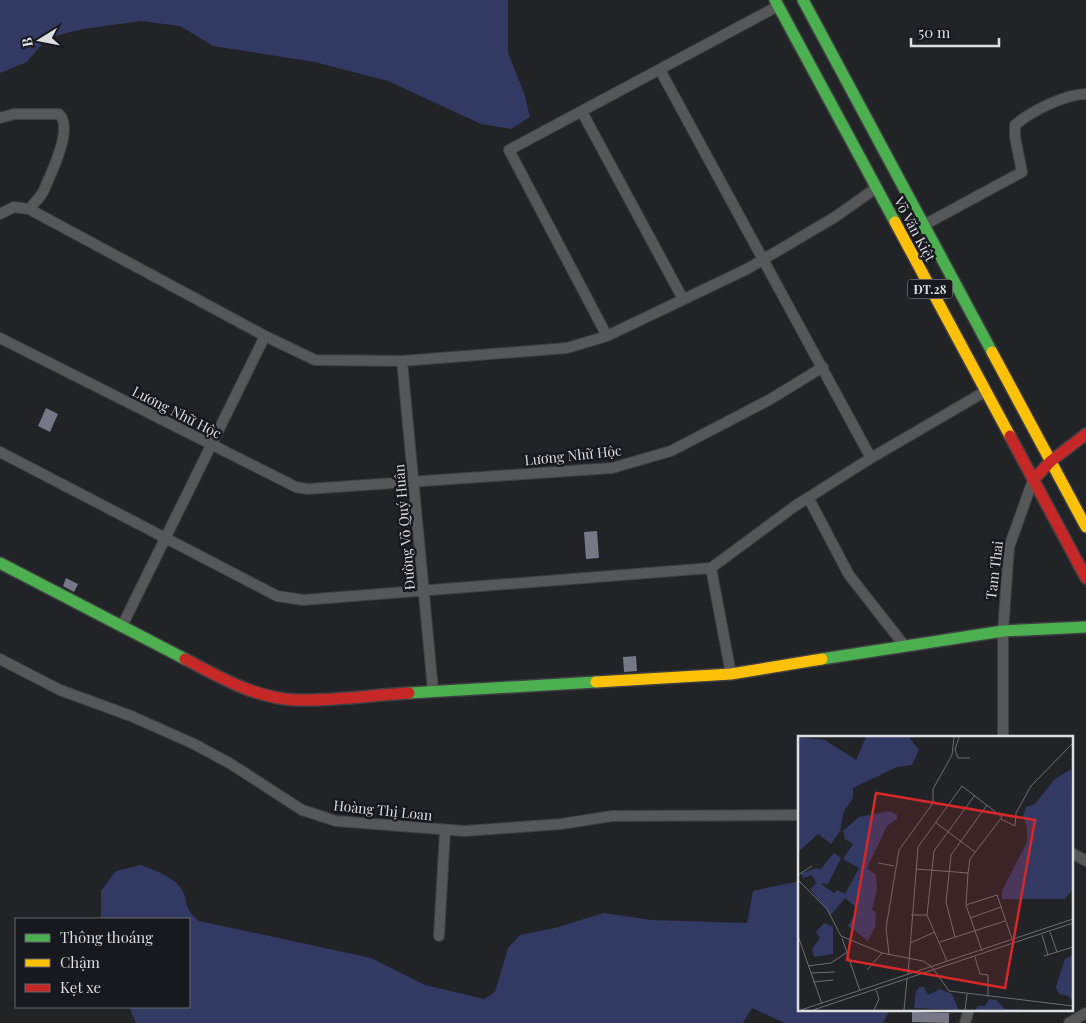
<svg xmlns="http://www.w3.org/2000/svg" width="1086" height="1023" viewBox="0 0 1086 1023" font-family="'Playfair Display',serif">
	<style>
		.green { fill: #323a64 }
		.building { fill: #757887 }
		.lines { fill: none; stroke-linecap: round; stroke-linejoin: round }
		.street-casing { stroke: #3e3f41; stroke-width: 12 }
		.fast-casing { stroke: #3e3f41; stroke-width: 14 }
		.slow-casing { stroke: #3e3f41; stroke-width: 14 }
		.jam-casing { stroke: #3e3f41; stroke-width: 14 }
		.street { stroke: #565759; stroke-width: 10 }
		.fast { stroke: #4caf50; stroke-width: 11 }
		.slow { stroke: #ffc107; stroke-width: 11 }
		.jam { stroke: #c62828; stroke-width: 11 }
		.labels { text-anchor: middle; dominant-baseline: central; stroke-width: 5; stroke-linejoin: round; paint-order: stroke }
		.shield { fill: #18191e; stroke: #a2a3a7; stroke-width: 1 }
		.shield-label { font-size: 12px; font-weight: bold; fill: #dddee2 }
		.street-label { font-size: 14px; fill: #dddee2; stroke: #18191e }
		.inset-road { fill: none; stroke: #6d6e71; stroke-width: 1 }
		.view { fill: #d62828; fill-opacity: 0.15; stroke: #d62828; stroke-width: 2.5 }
		.inset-edge { fill: none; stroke: #dddee2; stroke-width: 2.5 }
	</style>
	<rect width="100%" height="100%" fill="#222326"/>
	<!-- green -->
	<path class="green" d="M0 0H508V53L524 93 530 117 511 129 481 124 388 81 315 62 213 46 180 26 141 21 83 29 47 38 27 62 0 73Z
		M141 865C153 870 172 876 180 887 190 901 181 906 199 921L371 958 425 985 484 999 495 992 508 948 520 935 555 928 604 913 651 920 747 923 753 891 800 881V1009H890L883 1023H785L752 1008 743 1023H136L129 1007H189V919H101V891L116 871Z"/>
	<!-- building -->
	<path class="building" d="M46 408 58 414 50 432 38 426Z
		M597 531 599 558 586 559 584 532Z
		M66 578 78 584 74 592 63 586Z
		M636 656 637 671 624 672 623 657Z
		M912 1012 949 1013V1023L912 1022Z"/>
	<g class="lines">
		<defs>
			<path id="street" d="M660 70 871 458
				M582 112 683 299
				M0 118 14 114H59C74 128 51 173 44 190 41 197 34 203 29 209
				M0 214 14 207 29 209 265 336 315 360 402 361 567 348 607 336 747 269 835 217 876 188
				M924 225 1022 172 1015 137V125C1031 111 1066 94 1086 94
				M607 336 509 150 778 6
				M0 338 296 487 307 489 612 468 671 451 769 400 823 367
				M402 361 433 690
				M0 452 277 596 303 600 711 568 795 506 871 458 986 391
				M809 499 849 575 904 645
				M711 568 731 674
				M122 626 265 336
				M0 659 60 690 131 716 194 744 231 764 302 810 336 821 465 831 561 824 612 816 800 815
				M1003 737V631L1009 547 1033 480
				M1072 853 1086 861
				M439 936 445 831
				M965 1023 969 1009
				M1069 1023 1086 1013"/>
			<path id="fast" d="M775 0 895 222
				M803 0 992 352
				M0 563 185 659
				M822 659 1003 631 1086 627
				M409 693 596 682"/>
			<path id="slow" d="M895 222 1010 436
				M992 352 1086 527
				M596 682 731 674 822 659"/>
			<path id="jam" d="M1010 436 1086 578
				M1033 480 1051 461 1086 434
				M185 659C219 677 257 699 297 700 334 701 372 695 409 693"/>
		</defs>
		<!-- street casing -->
		<use href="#street" class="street-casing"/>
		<!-- fast casing -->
		<use href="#fast" class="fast-casing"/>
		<!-- slow casing -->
		<use href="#slow" class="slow-casing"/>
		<!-- jam casing -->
		<use href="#jam" class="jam-casing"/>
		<!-- street -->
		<use href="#street" class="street"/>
		<!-- fast -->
		<use href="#fast" class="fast"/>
		<!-- slow -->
		<use href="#slow" class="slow"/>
		<!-- jam -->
		<use href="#jam" class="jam"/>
	</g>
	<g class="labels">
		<!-- shield labels -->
		<rect class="shield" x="907.5" y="279.5" width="45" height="19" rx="4"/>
		<g class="shield-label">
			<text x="930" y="289">ĐT.28</text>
		</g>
		<!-- street labels -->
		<g class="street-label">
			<text transform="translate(915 229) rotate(62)">Võ Văn Kiệt</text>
			<text transform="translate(177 412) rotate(27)">Lương Nhữ Hộc</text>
			<text transform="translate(573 455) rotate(-6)">Lương Nhữ Hộc</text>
			<text transform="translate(404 527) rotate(-95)">Đường Võ Quý Huân</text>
			<text transform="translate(994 570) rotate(-83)">Tam Thai</text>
			<text transform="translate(383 810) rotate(6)">Hoàng Thị Loan</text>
		</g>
	</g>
	<!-- overview -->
	<g transform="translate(798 736)">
		<rect width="275" height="275" fill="#222326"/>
		<path d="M0 1 27 4 58 24 68 1H111L121 14 114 29 99 31 55 52V62L46 75 42 95 33 108 20 98 0 116ZM273 33 275 153 267 163H204V155L229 106V91L225 81 228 71 237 68 256 44ZM92 75 99 79V83L89 90 69 132 78 139 79 153 74 174 78 176 77 191 70 205 50 190 60 173 47 162 33 179 12 153 20 146 36 157 39 154 47 158 61 132 45 123 55 108 47 103 45 95 61 81ZM36 117 43 122 30 148 18 147 14 139 5 142 3 137 19 132 22 134ZM26 187 35 191V218L16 221 14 213 22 202 18 196ZM275 219V266L270 260 261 258 258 251 267 223ZM122 251H126L130 259 142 253 154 258 161 274 116 272 118 255ZM191 263 198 264 207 273 231 274H178L179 270H187Z" fill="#323a64"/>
		<path class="inset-road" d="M161 1 157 14 160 22H172M203 83 217 90 218 77 233 50 275 7M137 86 177 116M80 127 96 130M118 133 170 137M0 139 14 130M0 144 29 173 43 200 84 217 125 225 134 231 151 255 275 270M168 169 199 159 214 203M113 179H129M172 182 203 171M252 196 259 216M244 199 250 219M0 200 24 268M157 201 148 166 153 119 189 69M44 202 62 255M142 206 207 185M112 207 137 196M91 218 88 192 101 114 135 67V53L154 19 156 1M246 220 275 211M177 221 182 238 190 239V261M149 225 129 179 136 115 177 59M10 230 33 227 48 217M69 234 84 217M13 237 37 236M110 238 120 111 164 50 204 81 172 123 170 137 168 169 184 215M15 246 35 244M3 274 275 183M15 274 275 187M76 274 81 263 78 254M106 274 109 243M167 274 169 258"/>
		<path class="view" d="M78 57 237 84 207 252 49 224Z"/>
		<rect width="275" height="275" class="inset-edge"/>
	</g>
	<!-- legend -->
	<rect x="15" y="918" width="175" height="90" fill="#18191e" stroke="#67686c"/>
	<rect x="25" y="934" width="25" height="8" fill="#4caf50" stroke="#67686c"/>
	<text x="60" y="943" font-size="15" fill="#dddee2">Thông thoáng</text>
	<rect x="25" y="959" width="25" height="8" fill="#ffc107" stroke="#67686c"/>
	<text x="60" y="968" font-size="15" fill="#dddee2">Chậm</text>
	<rect x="25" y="984" width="25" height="8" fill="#c62828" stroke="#67686c"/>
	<text x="60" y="993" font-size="15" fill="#dddee2">Kẹt xe</text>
	<!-- north arrow -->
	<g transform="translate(40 40) rotate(260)" stroke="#18191e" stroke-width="4" paint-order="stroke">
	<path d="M0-4L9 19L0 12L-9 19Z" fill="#dddee2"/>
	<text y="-8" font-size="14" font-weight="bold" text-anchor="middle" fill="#dddee2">B</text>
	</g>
	<!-- scale -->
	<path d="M911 38v8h88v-8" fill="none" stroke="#dddee2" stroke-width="2.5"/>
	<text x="918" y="38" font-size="15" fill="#dddee2" stroke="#18191e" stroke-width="4" paint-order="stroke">50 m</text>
</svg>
